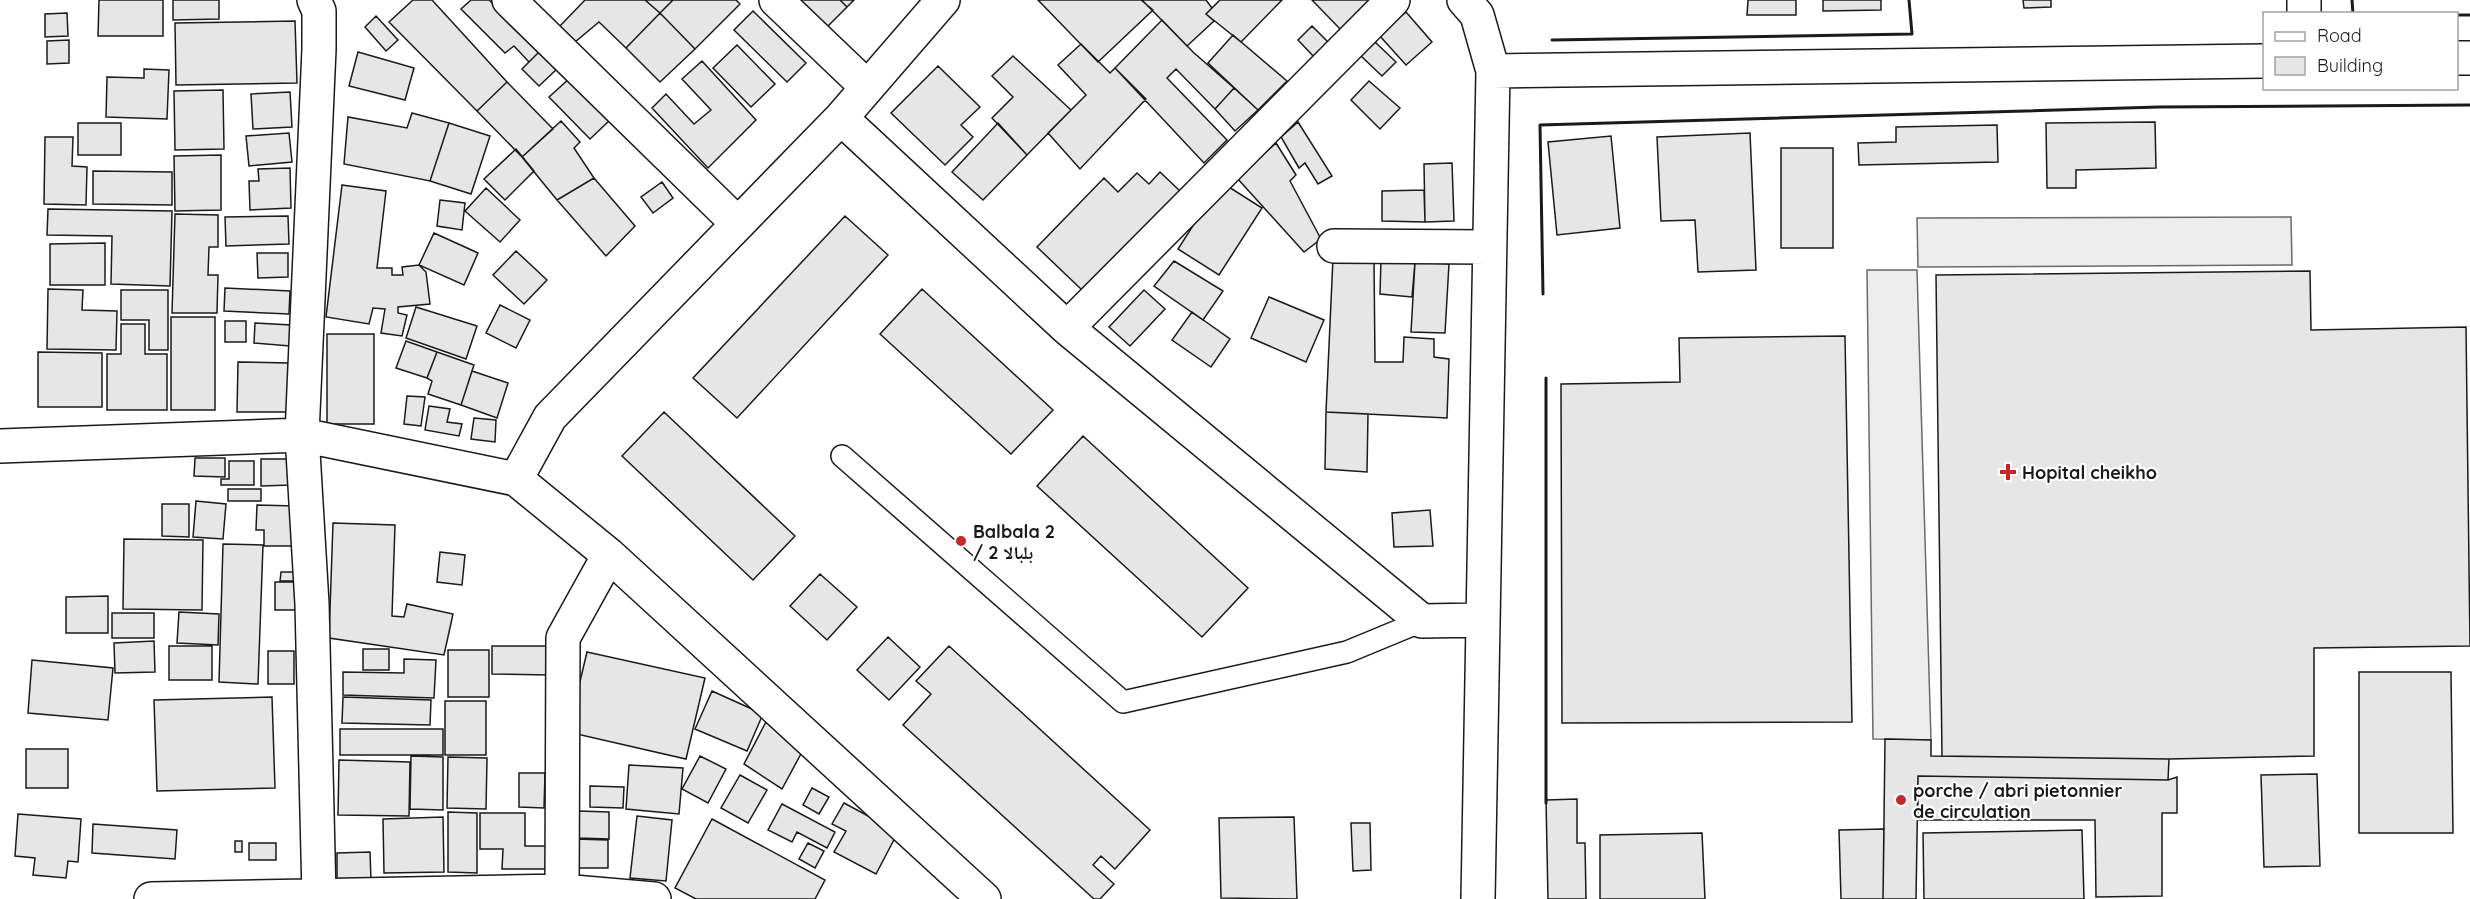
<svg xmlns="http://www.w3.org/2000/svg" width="2470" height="899" viewBox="0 0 2470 899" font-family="Quicksand,'Noto Naskh Arabic',sans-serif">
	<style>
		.built { fill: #ededed; stroke: #6a6a6a; stroke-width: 1.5 }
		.building { fill: #e6e6e6; stroke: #1a1a1a; stroke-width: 1.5 }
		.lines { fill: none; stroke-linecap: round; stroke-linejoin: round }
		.service-casing { stroke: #1a1a1a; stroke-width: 24 }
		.minor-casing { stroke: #1a1a1a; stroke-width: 36 }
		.service { stroke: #fff; stroke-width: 21 }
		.minor { stroke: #fff; stroke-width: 33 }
		.wall { stroke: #1a1a1a; stroke-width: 3 }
		.poi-dot { fill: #c62828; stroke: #fff; stroke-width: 2 }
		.labels { text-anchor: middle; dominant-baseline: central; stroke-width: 4.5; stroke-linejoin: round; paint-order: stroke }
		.poi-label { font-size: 18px; font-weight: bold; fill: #1a1a1a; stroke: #fff; text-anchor: start }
	</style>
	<rect width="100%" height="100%" fill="#fff"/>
	<!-- built -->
	<path class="built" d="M2291 217 2292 265 1918 267 1917 218Z
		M1867 270H1917L1931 740 1873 739Z"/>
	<!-- building -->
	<path class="building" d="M99 0H163V36H98Z
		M173 0H219V19L173 20Z
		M413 0H432L507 82 477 111 389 22Z
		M471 0H489L541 50 529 62 514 46 505 53 461 9Z
		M585 0H645L660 13 626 48 599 22 575 42 559 27Z
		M645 0H673L660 13Z
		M673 0H736L740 4 695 49 660 13Z
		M792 0H840L847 7 824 30Z
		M840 0H854L847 7Z
		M1038 0H1141L1153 10 1098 62Z
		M1142 0H1206L1212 8 1206 14 1214 21 1187 46Z
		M1220 0H1282L1241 42 1206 14Z
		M1312 0H1373L1341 30Z
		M1748 0H1796V15H1747Z
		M1823 0H1881V10L1823 11Z
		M2023 0H2051V7L2024 8Z
		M753 11 806 63 787 82 734 30Z
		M1406 12 1432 42 1406 65 1379 35Z
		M67 13 68 36 45 37V14Z
		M660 13 695 49 660 82 626 48Z
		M376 16 398 40 386 51 365 27Z
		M1162 20 1193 52 1234 88 1215 109 1176 69 1167 78 1227 140 1204 163 1115 68Z
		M295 21 297 83 176 85 175 23Z
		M1312 26 1330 44 1315 58 1298 40Z
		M1233 35 1287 81 1258 110 1208 63Z
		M69 40V63L47 64V41Z
		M1375 42 1396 62 1382 76 1361 56Z
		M1081 44 1110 73 1115 68 1146 99 1080 169 1048 133 1086 95 1058 65Z
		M737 45 775 84 751 107 713 68Z
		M541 50 558 68 539 86 522 69Z
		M358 52 414 68 405 100 349 86Z
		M1013 56 1071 110 1027 155 992 118 1013 97 992 76Z
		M702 61 756 120 708 168 652 108 666 94 694 124 711 110 682 79Z
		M938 66 980 107 961 125 973 137 945 165 891 113Z
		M144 69 169 70 167 119 106 117 107 77 144 78Z
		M570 78 610 120 590 139 549 97Z
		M1369 81 1400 108 1380 129 1351 100Z
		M507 82 553 129 522 157 477 111Z
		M1234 88 1258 110 1235 131 1215 109Z
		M223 90 224 149 175 150 174 91Z
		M290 92 292 127 253 129 251 94Z
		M412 113 449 123 430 181 344 164 348 117 407 128Z
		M561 121 580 142 574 148 594 178 557 200 522 157Z
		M1298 122 1332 176 1318 184 1305 163 1299 168 1281 137Z
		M2155 122 2156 168 2076 170V188H2047L2046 123Z
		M78 123H121V155H78Z
		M449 123 490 136 471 194 430 181Z
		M998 123 1027 155 983 200 952 172Z
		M1997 125 1998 162 1859 165 1858 143 1896 142V127Z
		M289 133 292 162 249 166 246 136Z
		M1750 133 1756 270 1698 272 1695 220 1661 221 1657 137Z
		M1611 136 1620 228 1557 235 1548 142Z
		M45 137H73L72 166 87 167 86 205 44 204Z
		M1276 143 1296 175 1290 181 1321 239 1304 252 1237 178Z
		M1781 148H1833V248H1781Z
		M516 149 534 171 505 200 484 179Z
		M221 155V210L175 211 174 156Z
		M1452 163 1454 221 1425 222 1424 164Z
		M290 168 291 208 250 210 249 181H259L258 169Z
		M93 171 172 172V205L93 204Z
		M1160 172 1181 192 1083 291 1037 247 1104 178 1118 192 1137 173 1149 184Z
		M594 178 635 226 606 256 557 200Z
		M662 182 673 198 653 213 641 197Z
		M1221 182 1262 208 1219 275 1178 249Z
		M342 185 386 191 377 268H392V275H403L402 267 419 265 426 272 430 304 398 307V313L407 315 402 336 381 333 385 309 373 308 369 324 326 317Z
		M486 188 520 220 500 242 465 211Z
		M1424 190 1425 222 1382 221V191Z
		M440 200 465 203 462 230 437 226Z
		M48 209 172 211 170 286 111 284 112 236 47 235Z
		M175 214 218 215V247H209L208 275H218L217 313H172Z
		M288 216 289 244 226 246 225 217Z
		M845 216 888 255 737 418 693 378Z
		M434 233 478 253 464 285 419 265Z
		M105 243V285H50V244Z
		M516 251 547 280 524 304 493 275Z
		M257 253H288V277L258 278Z
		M1333 258 1374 259 1375 362H1403L1404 337 1434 339V357L1449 359 1447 418 1326 412Z
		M1381 259 1415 262 1412 297 1380 294Z
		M1174 261 1223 291 1203 320 1154 286Z
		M1415 262 1449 264 1445 333 1411 332Z
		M2310 271 2311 330 2466 327 2470 646 2314 648V756L2169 759 1942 756 1936 275Z
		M225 288 290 291 289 314 224 311Z
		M48 289 83 290 82 310 117 311 116 350 47 349Z
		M922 289 1053 410 1011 454 880 334Z
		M121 290H168V350H149V320H121Z
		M1144 290 1165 309 1130 346 1109 327Z
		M1269 297 1324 320 1306 362 1251 338Z
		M500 305 530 320 516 348 486 333Z
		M416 307 477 326 466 359 406 338Z
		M1192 312 1230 339 1211 367 1172 340Z
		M171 317H215V410H171Z
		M225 321H246V342H225Z
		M255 323 291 325 290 346 254 343Z
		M121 324H145V354H167V410H107V354H121Z
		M327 334H374V424H327Z
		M1845 336 1852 722 1562 723 1561 384 1680 382 1679 338Z
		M406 341 437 352 427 378 396 368Z
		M38 352 102 353V407H38Z
		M437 352 474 365 461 405 428 394 432 381 427 378Z
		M238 362 289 363 288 412H237Z
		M472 371 508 383 497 418 461 405Z
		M407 396 425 397 421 426 404 424Z
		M429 406 450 409 447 422 462 424 459 436 425 430Z
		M664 412 795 536 753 580 622 456Z
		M1326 412 1368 414 1367 472 1325 469Z
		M474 418 496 420 495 442 471 439Z
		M1083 436 1248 588 1202 637 1037 486Z
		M195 458H225V477L194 476Z
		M261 459H291V485L261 486Z
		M229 461H254V485H221V479H229Z
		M228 489H261V501H228Z
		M196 501 226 504 223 539 193 537Z
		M162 504H189V537L162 536Z
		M257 505 296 506 295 546H264V530H256Z
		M1430 510 1433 546 1394 547 1392 513Z
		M333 523 395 525 392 616 404 617 407 604 453 614 444 655 329 638Z
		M124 539 203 540 202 610 123 609Z
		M223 544 263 545 258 684 219 682Z
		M440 552 465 555 462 585 437 582Z
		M281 572H299V581H280Z
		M820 574 857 607 827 640 790 606Z
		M275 582H296V610H275Z
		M108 596V633H66V597Z
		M179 612 219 614 218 645 177 643Z
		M112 613H154V638H112Z
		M888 637 920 667 889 700 857 670Z
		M154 641 155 672 115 673 114 643Z
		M169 646H212V680H169Z
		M492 646H550V675L492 674Z
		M949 646 1150 830 1115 869 1101 856 1093 865 1114 884 1100 899H1094L903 725 931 694 916 681Z
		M363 649H389V670H363Z
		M448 650H489V697H448Z
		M268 651H294V684H268Z
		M587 652 705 678 686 759 568 732Z
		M404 659 436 660 434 698 343 695V672L404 673Z
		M32 660 113 668 108 720 28 713Z
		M2359 672H2451L2453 833H2359Z
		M712 691 763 714 747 751 695 729Z
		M272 697 275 788 157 791 154 700Z
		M343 697 431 700 430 725 342 723Z
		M445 701H486V755H445Z
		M768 718 802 752 782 789 744 764Z
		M340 729H443V755H340Z
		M1885 739 1931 740V756L2169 759 2168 780 1918 776 1916 899H1883Z
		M26 749H68V788H26Z
		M411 756 443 757V810L410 809Z
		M700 756 726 769 708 803 682 789Z
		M448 757 487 758 486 809 447 808Z
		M339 760 410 762 409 816 338 815Z
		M629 765 683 768 679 814 626 809Z
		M519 773H545L544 808 519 807Z
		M2317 774 2320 866 2264 867 2261 775Z
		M740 775 767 790 748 823 721 808Z
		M1918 776 2168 780 2177 777V813H2162V896L2096 897 2095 820H1918Z
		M590 786 624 787 623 808 590 807Z
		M812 788 829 797 819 814 803 805Z
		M1577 799V843H1585L1586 899H1548L1546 800Z
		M844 803 898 832 876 874 834 852 846 831 832 824Z
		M782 804 835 832 827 848 797 832 792 842 768 830Z
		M578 811 609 812V839L578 838Z
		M448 812 477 813V873L448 872Z
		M480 813H525V846H549V869H502L503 849H480Z
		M18 814 81 819 78 862 68 861 66 878 33 875 35 858 15 856Z
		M637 816 672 820 666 881 630 878Z
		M443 817 444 872 384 873 383 819Z
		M1294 817 1297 899 1221 898 1219 818Z
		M712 819 825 880 815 899H696L675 888Z
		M1351 823H1370L1371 870 1353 871Z
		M93 824 177 830 175 859 92 853Z
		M1884 829 1883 899H1841L1839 830Z
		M2082 830 2084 899H1924L1923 833Z
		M1702 833 1705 899H1600V835Z
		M574 839 608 840V868H574Z
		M235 841H242V852H235Z
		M249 843H276V860H249Z
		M808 843 824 851 815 868 799 859Z
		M370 852 371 880 337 881V853Z"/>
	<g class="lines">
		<defs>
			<path id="service" d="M842 456 1123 702 1347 652 1422 621"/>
			<path id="minor" d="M314 0 319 11V49L302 435 312 604 319 896
				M509 0 738 224
				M776 0 867 87
				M943 0 841 118 550 417 516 479 609 555 984 899
				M1464 0 1477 15 1493 71 1478 899
				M2304 0V14
				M2456 58H2470
				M1493 71 2264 61
				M841 118 1067 328 1422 621 1482 620
				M1334 246 1489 247
				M1067 328 1393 0
				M0 446 302 435 516 479
				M562 891 563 638 609 555
				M151 899 562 891 654 899"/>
		</defs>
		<!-- service casing -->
		<use href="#service" class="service-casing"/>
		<!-- minor casing -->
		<use href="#minor" class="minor-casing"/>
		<!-- service -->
		<use href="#service" class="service"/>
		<!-- minor -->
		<use href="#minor" class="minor"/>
		<!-- wall -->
		<path class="wall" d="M2352 0 2353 14
			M2456 15H2470
			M1552 40 1912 34 1909 0
			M1543 294 1540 125 2159 107 2470 105
			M1546 378V803"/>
	</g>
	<!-- markers -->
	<g class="poi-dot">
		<path d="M2005 463h6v6h6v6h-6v6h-6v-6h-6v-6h6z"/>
		<circle cx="961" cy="541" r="6"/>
		<circle cx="1901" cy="800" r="6"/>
	</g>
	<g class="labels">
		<!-- poi labels -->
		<g class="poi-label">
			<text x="2022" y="472">Hopital cheikho</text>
			<text x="973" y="531">Balbala 2<tspan x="973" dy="21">/ بلبالا 2</tspan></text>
			<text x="1913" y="790">porche / abri pietonnier<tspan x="1913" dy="21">de circulation</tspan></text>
		</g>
	</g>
	<!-- legend -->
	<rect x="2263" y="12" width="195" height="78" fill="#ffffff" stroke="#a3a3a3" stroke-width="1.5"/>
	<rect x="2275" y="32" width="30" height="9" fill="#ffffff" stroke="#a3a3a3" stroke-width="1.5"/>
	<text x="2317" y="42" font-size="18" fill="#1a1a1a">Road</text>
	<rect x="2275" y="57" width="30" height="18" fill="#e6e6e6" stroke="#a3a3a3" stroke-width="1.5"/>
	<text x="2317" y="72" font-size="18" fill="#1a1a1a">Building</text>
</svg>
